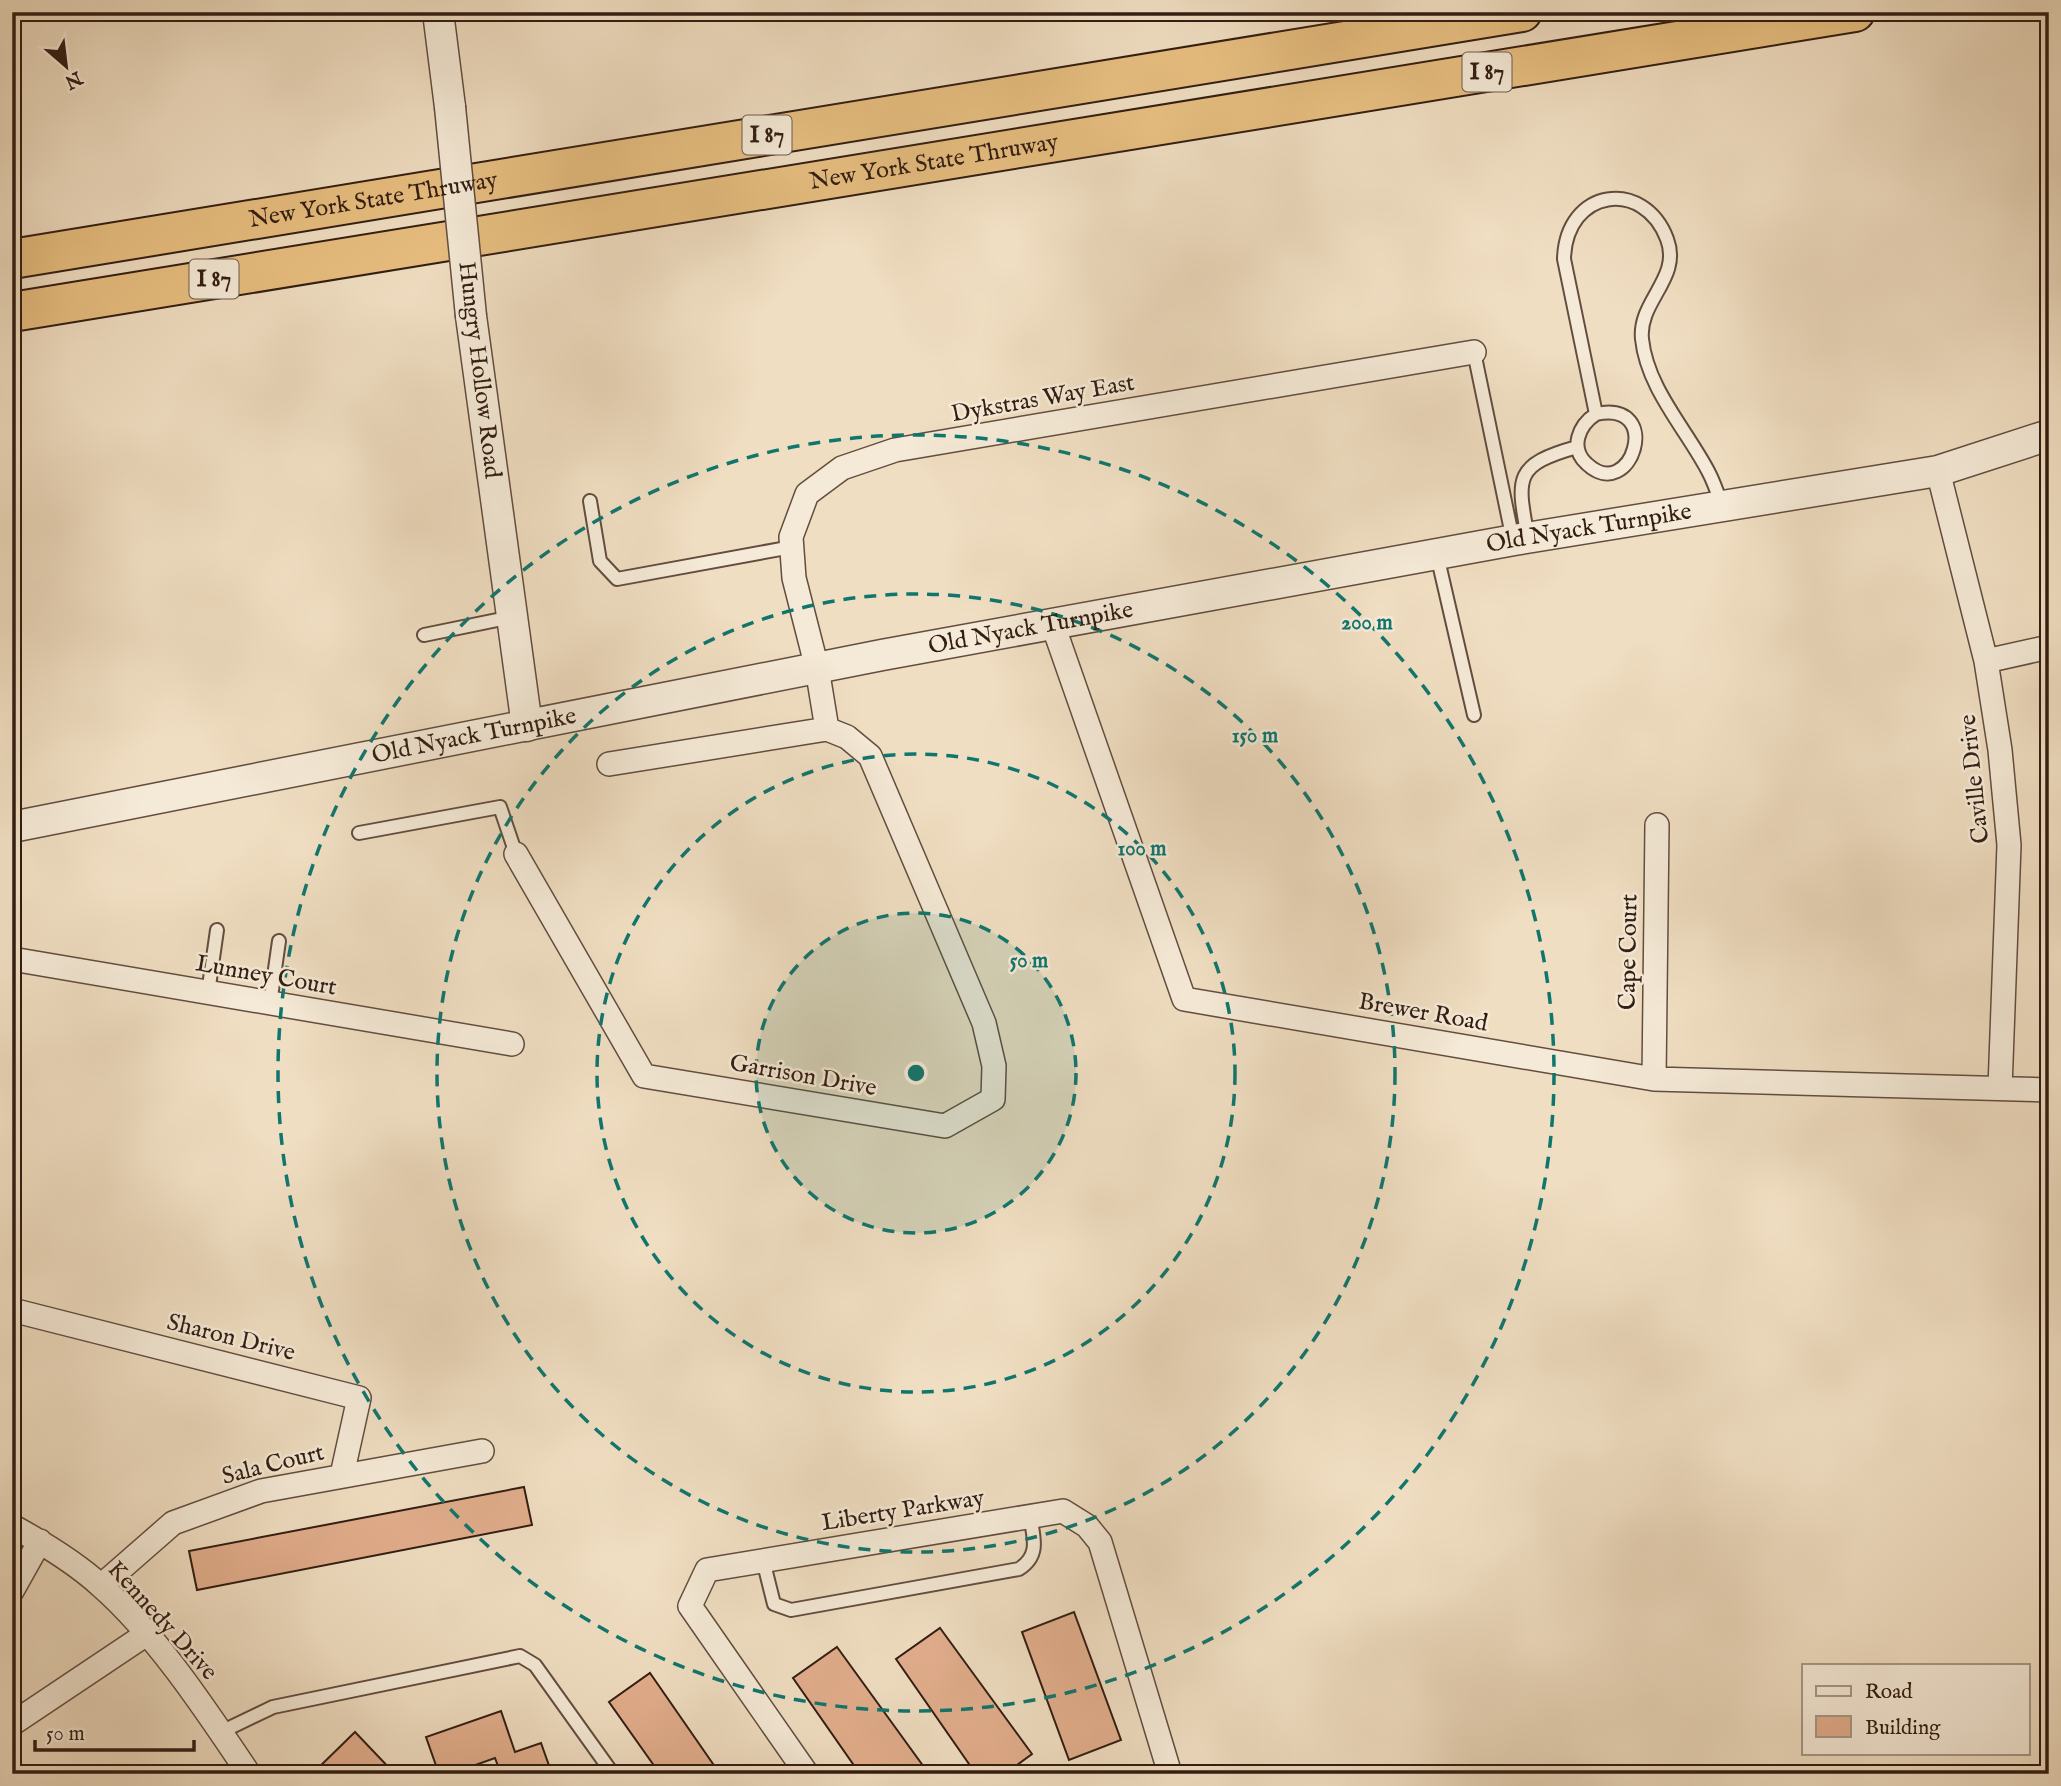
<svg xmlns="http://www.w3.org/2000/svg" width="2061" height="1786" viewBox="0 0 2061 1786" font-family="'IM FELL English',serif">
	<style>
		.building { fill: #e2ae8d; stroke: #321d13; stroke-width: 2 }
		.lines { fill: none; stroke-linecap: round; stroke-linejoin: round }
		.service-casing { stroke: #624d3f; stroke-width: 16 }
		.minor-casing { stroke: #624d3f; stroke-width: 26 }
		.tertiary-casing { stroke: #624d3f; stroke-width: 33 }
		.motorway-casing { stroke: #321d13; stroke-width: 42 }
		.service { stroke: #f5ead7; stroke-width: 12 }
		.minor { stroke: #f5ead7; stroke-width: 23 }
		.tertiary { stroke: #f5ead7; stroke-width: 30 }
		.motorway { stroke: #e8bf81; stroke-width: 38 }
		.tertiary-bridge-casing { stroke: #624d3f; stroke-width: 33; stroke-linecap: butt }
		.tertiary-bridge { stroke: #f5ead7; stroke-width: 30 }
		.ring { fill: none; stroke: #0f766e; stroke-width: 3.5; stroke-dasharray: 12 9 }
		.labels { text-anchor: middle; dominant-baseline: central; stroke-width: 5; stroke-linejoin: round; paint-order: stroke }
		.shield { fill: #f5ead7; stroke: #6c5a4e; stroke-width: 2 }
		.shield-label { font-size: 23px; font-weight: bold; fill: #321d13 }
		.street-label { font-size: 24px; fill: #321d13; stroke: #f5ead7 }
		.centre { fill: #0f766e; stroke: #f5ead7; stroke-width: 3.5 }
		.ring-label { font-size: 21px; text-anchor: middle; font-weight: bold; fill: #0f766e; stroke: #f5ead7; stroke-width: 5; stroke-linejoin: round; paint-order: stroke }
	</style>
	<rect width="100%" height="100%" fill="#f0dec2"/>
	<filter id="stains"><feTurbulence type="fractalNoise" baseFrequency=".00286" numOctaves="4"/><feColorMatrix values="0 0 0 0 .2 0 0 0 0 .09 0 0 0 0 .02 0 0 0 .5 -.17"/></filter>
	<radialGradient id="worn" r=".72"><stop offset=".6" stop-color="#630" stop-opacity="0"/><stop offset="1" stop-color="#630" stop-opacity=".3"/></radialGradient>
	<!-- building -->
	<path class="building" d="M524 1487 532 1525 197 1590 189 1551Z
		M1074 1612 1121 1740 1069 1760 1022 1632Z
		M940 1628 1032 1754 1005 1774H976L896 1659Z
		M837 1647 929 1774H860L793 1678Z
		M650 1673 720 1774H660L609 1702Z
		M501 1711 515 1752 541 1743 552 1774H501L495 1758 450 1774H439L426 1737Z
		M355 1732 395 1774H312Z"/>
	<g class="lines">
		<defs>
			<path id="service" d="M1474 352 1513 540
				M1596 414C1579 425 1569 448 1587 464 1631 505 1665 399 1596 414L1564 259C1566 188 1644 178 1667 239 1682 278 1638 301 1642 339 1647 388 1686 429 1708 471 1714 482 1718 494 1722 506
				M590 501 600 561 617 579 792 547
				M1528 538C1517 478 1513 465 1577 447
				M1437 555 1474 715
				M424 635 512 617
				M359 833 500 807 516 854
				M208 993 217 930
				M270 1004 279 941
				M763 1560 774 1604 791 1610 1019 1569C1040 1556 1034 1538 1030 1516
				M221 1732 273 1707 520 1656 535 1665 613 1774"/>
			<path id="minor" d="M1938 471 1986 661 2000 750 2009 845 2000 1088
				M1053 625 1184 999 1654 1079 2049 1090
				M1986 661 2049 647
				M827 729 817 668 794 578 791 537 807 494 842 468 895 450 1474 352
				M516 854 644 1076 945 1126 993 1099 994 1066 984 1023 870 756 847 737 827 729 609 764
				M12 959 512 1044
				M1654 1079 1657 825
				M12 1310 359 1398 342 1475
				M12 1526C43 1543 75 1562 101 1586 156 1634 208 1713 249 1774
				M101 1586 173 1523 261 1491 482 1451
				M12 1591 40 1541
				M12 1724 145 1635
				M807 1774 690 1606 707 1570 1063 1511 1087 1526 1100 1542 1170 1774"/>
			<g id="tertiary">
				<path d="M438 12 450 107"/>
				<path d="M471 316 527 726"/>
				<path id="s1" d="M12 827 882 655 1514 540 1938 471 2049 435"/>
			</g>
			<g id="motorway">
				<path id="s2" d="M12 259 1522 12"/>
				<path id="s3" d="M12 312 1855 12"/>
			</g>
		</defs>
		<!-- service casing -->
		<use href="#service" class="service-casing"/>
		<!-- minor casing -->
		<use href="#minor" class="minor-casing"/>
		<!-- tertiary casing -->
		<use href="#tertiary" class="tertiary-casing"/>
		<!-- motorway casing -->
		<use href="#motorway" class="motorway-casing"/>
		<!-- service -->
		<use href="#service" class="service"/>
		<!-- minor -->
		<use href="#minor" class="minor"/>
		<!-- tertiary -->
		<use href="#tertiary" class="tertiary"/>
		<!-- motorway -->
		<use href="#motorway" class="motorway"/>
		<defs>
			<path id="tertiary-bridge" d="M450 107 471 316"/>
		</defs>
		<!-- tertiary-bridge casing -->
		<use href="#tertiary-bridge" class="tertiary-bridge-casing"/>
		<!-- tertiary-bridge -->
		<use href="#tertiary-bridge" class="tertiary-bridge"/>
	</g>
	<!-- distance rings -->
	<circle cx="916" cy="1073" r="160" fill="#0f766e" fill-opacity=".12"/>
	<g class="ring">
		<circle cx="916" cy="1073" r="160"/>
		<circle cx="916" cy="1073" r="319"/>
		<circle cx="916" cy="1073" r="479"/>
		<circle cx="916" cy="1073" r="638"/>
	</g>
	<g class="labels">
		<!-- shield labels -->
		<g class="shield">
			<rect x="1462.5" y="52.5" width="49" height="39" rx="5"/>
			<rect x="742.5" y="115.5" width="49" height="39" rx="5"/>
			<rect x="189.5" y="259.5" width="49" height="39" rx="5"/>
		</g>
		<g class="shield-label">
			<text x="1487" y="72">I 87</text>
			<text x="767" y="135">I 87</text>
			<text x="214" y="279">I 87</text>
		</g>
		<!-- street labels -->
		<g class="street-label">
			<text stroke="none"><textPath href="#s3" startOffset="934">New York State Thruway</textPath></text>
			<text stroke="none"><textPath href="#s2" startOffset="366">New York State Thruway</textPath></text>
			<text transform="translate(479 370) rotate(83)">Hungry Hollow Road</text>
			<text transform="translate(1043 399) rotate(-10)">Dykstras Way East</text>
			<text stroke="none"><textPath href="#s1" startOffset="1605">Old Nyack Turnpike</textPath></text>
			<text stroke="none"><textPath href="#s1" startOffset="1038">Old Nyack Turnpike</textPath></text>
			<text stroke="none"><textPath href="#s1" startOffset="471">Old Nyack Turnpike</textPath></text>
			<text transform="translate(1975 779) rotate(-96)">Caville Drive</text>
			<text transform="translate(1629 952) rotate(-89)">Cape Court</text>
			<text transform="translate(266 976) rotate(10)">Lunney Court</text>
			<text transform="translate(1423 1013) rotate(10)">Brewer Road</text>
			<text transform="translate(803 1076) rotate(10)">Garrison Drive</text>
			<text transform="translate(231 1338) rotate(14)">Sharon Drive</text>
			<text transform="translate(273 1465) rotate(-14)">Sala Court</text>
			<text transform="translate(903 1511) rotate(-9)">Liberty Parkway</text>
			<text transform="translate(162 1621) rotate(48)">Kennedy Drive</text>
		</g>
	</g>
	<circle cx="916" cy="1073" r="10" class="centre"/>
	<g class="ring-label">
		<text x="1367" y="629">200 m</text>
		<text x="1255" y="742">150 m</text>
		<text x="1142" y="855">100 m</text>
		<text x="1029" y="967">50 m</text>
	</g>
	<!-- margin -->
	<rect width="2061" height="1786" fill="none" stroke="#f0dec2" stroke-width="42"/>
	<rect x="14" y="14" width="2033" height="1758" fill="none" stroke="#321d13" stroke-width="3.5"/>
	<rect x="21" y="21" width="2019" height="1744" fill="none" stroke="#321d13" stroke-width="2"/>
	<!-- legend -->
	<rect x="1802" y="1664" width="228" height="91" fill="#f5ead7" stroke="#a79889" stroke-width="2"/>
	<rect x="1816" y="1686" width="35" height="10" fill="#f5ead7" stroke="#a79889" stroke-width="2"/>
	<text x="1865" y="1698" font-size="21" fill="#321d13">Road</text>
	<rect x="1816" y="1716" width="35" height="21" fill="#e2ae8d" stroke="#a79889" stroke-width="2"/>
	<text x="1865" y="1734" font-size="21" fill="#321d13">Building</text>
	<!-- north arrow -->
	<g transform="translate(66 66) rotate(152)" stroke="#f5ead7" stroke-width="5" paint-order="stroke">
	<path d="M0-5L12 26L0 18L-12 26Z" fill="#321d13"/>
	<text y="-10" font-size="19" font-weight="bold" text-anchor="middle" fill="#321d13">N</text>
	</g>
	<!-- scale -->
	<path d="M35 1740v10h159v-10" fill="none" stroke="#321d13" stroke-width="3.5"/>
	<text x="46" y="1740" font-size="21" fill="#321d13" stroke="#f5ead7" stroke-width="5" paint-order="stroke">50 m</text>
	<rect width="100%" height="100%" filter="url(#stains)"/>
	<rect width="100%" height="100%" fill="url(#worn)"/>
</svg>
